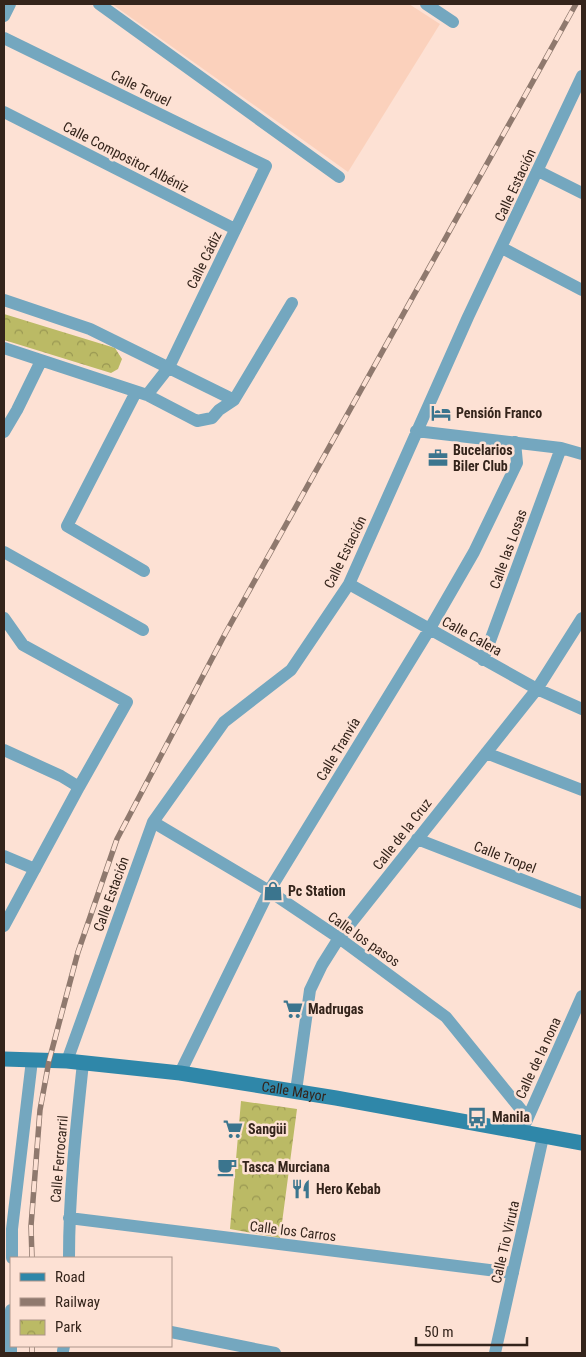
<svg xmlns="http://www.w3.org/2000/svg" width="586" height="1357" viewBox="0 0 586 1357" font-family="'Roboto Condensed',sans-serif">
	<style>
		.built { fill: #fbd1bc }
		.park { fill: url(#park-crowns) }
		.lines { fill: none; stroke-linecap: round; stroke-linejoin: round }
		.street { stroke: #74a7bf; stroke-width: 12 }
		.secondary { stroke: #2f87a9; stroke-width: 15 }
		.rail-casing { stroke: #8f796e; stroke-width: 5.5 }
		.rail { stroke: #fde1d4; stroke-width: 4; stroke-dasharray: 11; stroke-linecap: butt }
		.labels { text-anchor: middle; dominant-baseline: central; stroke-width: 5; stroke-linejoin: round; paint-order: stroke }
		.street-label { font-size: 14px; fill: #34241b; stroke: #fde1d4 }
		.poi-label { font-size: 14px; font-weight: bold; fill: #34241b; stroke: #fde1d4; text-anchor: start }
	</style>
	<defs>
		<pattern id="park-crowns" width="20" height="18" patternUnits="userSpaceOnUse" patternTransform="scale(1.25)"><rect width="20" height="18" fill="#bbba65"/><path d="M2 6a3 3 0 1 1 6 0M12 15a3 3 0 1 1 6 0" fill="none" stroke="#999752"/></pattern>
	</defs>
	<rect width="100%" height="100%" fill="#fde1d4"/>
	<!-- built -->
	<path class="built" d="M112 4H409L440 24 348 172Z"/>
	<!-- park -->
	<path class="park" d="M4 314 115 348 122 359 118 369 111 373 4 340Z
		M241 1101 297 1109 280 1238 230 1229Z"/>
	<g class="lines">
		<!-- street -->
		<path class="street" d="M99 4 339 177
			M426 4 453 22
			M4 16 10 4
			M4 38 266 166 169 367 147 395 4 348
			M4 112 235 229
			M538 171 582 193
			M502 248 582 290
			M4 300 90 329 234 400 219 410 212 418 197 421 147 395
			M136 392 67 526 144 571
			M234 400 292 303
			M416 431 561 448 582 454
			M4 432 17 410 41 361
			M4 552 143 630
			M349 584 537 689 582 709
			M4 618 23 645 127 702 79 787
			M483 660 561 448
			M4 750 61 776 79 787 4 926
			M486 753 582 790
			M153 822 269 891 339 938 446 1017 527 1117
			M417 839 582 903
			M4 856 35 869
			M67 1061 153 822 224 722 291 670 349 584 468 317 582 76
			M180 1073 269 891 429 630 474 552 517 463 515 442
			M296 1091 310 990 322 965 339 938 537 689 582 618
			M526 1122 582 996
			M69 1218 513 1273
			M12 1258V1229L32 1060
			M69 1258C69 1193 76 1128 83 1063
			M171 1332 275 1353
			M63 1351 64 1346
			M11 1353V1310
			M495 1353 543 1137"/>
		<!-- secondary -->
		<path class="secondary" id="s1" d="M4 1059 67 1061 180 1073 336 1098 582 1143"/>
		<defs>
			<path id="rail" d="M32 1258 31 1226 40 1110 49 1061 78 952 117 839 225 634 576 4
				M32 1346V1353"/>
		</defs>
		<!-- rail casing -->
		<use href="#rail" class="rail-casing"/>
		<!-- rail -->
		<use href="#rail" class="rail"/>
	</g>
	<!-- icons -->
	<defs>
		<symbol id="hotel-bare" viewBox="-9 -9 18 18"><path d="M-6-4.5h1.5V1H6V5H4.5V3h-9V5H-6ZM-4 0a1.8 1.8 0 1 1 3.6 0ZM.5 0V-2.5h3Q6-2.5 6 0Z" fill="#3b758e" stroke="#fde1d4" stroke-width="2.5" paint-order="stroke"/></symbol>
		<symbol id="office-bare" viewBox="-9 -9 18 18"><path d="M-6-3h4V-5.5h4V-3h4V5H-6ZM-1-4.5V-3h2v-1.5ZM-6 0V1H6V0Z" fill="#3b758e" stroke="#fde1d4" stroke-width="2.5" paint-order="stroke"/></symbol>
		<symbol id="shop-bare" viewBox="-9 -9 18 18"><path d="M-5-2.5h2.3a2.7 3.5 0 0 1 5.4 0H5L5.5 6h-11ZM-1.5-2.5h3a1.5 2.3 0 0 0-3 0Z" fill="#3b758e" stroke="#fde1d4" stroke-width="2.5" paint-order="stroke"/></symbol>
		<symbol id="supermarket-bare" viewBox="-9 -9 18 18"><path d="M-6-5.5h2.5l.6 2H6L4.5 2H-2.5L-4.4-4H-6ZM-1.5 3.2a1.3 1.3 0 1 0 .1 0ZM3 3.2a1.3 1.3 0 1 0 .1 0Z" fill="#3b758e" stroke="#fde1d4" stroke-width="2.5" paint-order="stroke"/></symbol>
		<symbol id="bus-bare" viewBox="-9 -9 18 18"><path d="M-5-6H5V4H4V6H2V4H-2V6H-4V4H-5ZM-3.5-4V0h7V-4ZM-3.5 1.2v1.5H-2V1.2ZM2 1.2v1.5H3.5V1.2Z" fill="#3b758e" stroke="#fde1d4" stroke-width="2.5" paint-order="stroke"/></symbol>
		<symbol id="cafe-bare" viewBox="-9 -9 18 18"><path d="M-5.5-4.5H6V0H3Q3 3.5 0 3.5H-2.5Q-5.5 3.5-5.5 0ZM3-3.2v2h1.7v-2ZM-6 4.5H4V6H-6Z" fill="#3b758e" stroke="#fde1d4" stroke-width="2.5" paint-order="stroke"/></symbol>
		<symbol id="restaurant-bare" viewBox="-9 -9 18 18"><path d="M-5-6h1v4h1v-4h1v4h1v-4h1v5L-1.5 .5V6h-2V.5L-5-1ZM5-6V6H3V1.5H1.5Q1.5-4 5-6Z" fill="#3b758e" stroke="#fde1d4" stroke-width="2.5" paint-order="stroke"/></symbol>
	</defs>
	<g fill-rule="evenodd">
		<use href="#hotel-bare" x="427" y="399" width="28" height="28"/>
		<use href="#office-bare" x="424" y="444" width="28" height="28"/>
		<use href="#shop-bare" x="259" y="877" width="28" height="28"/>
		<use href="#supermarket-bare" x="279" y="995" width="28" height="28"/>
		<use href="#bus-bare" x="463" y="1103" width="28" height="28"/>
		<use href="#supermarket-bare" x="219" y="1115" width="28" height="28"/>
		<use href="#cafe-bare" x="213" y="1153" width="28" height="28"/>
		<use href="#restaurant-bare" x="287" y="1175" width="28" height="28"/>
	</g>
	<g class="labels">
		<!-- street labels -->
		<g class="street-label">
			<text transform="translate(141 88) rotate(26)">Calle Teruel</text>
			<text transform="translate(126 157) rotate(27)">Calle Compositor Albéniz</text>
			<text transform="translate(515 185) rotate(-65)">Calle Estación</text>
			<text transform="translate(204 260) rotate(-64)">Calle Cádiz</text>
			<text transform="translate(508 549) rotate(-70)">Calle las Losas</text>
			<text transform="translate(345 552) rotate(-64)">Calle Estación</text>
			<text transform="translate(472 636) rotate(29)">Calle Calera</text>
			<text transform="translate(338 749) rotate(-59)">Calle Tranvía</text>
			<text transform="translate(402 834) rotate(-52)">Calle de la Cruz</text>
			<text transform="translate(505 857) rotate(21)">Calle Tropel</text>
			<text transform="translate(111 894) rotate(-70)">Calle Estación</text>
			<text transform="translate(364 939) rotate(35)">Calle los pasos</text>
			<text transform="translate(538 1058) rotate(-65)">Calle de la nona</text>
			<text stroke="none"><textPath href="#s1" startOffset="292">Calle Mayor</textPath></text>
			<text transform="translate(59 1159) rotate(-85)">Calle Ferrocarril</text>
			<text transform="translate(293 1231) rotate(7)">Calle los Carros</text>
			<text transform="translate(505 1242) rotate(-77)">Calle Tio Viruta</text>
		</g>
		<!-- poi labels -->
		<g class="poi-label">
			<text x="456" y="413">Pensión Franco</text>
			<text x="453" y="450">Bucelarios<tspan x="453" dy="16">Biler Club</tspan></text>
			<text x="288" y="891">Pc Station</text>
			<text x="308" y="1009">Madrugas</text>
			<text x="492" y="1117">Manila</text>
			<text x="248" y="1129">Sangüi</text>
			<text x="242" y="1167">Tasca Murciana</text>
			<text x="316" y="1189">Hero Kebab</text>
		</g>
	</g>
	<!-- border -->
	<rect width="586" height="1357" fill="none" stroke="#34241b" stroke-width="10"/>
	<!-- legend -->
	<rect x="10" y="1257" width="162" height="90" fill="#fde1d4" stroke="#ad958a"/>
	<rect x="20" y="1273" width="25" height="8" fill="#2f87a9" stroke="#ad958a"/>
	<text x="55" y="1282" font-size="15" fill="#34241b">Road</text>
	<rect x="20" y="1298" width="25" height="8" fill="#8f796e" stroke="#ad958a"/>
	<text x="55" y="1307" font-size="15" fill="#34241b">Railway</text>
	<rect x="20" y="1320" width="25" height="15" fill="url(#park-crowns)" stroke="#ad958a"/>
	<text x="55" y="1332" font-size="15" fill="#34241b">Park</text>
	<!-- scale -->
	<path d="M416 1337v8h111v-8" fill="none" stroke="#34241b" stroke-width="2.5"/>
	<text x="424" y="1337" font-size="15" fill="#34241b" stroke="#fde1d4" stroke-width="4" paint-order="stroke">50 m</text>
</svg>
